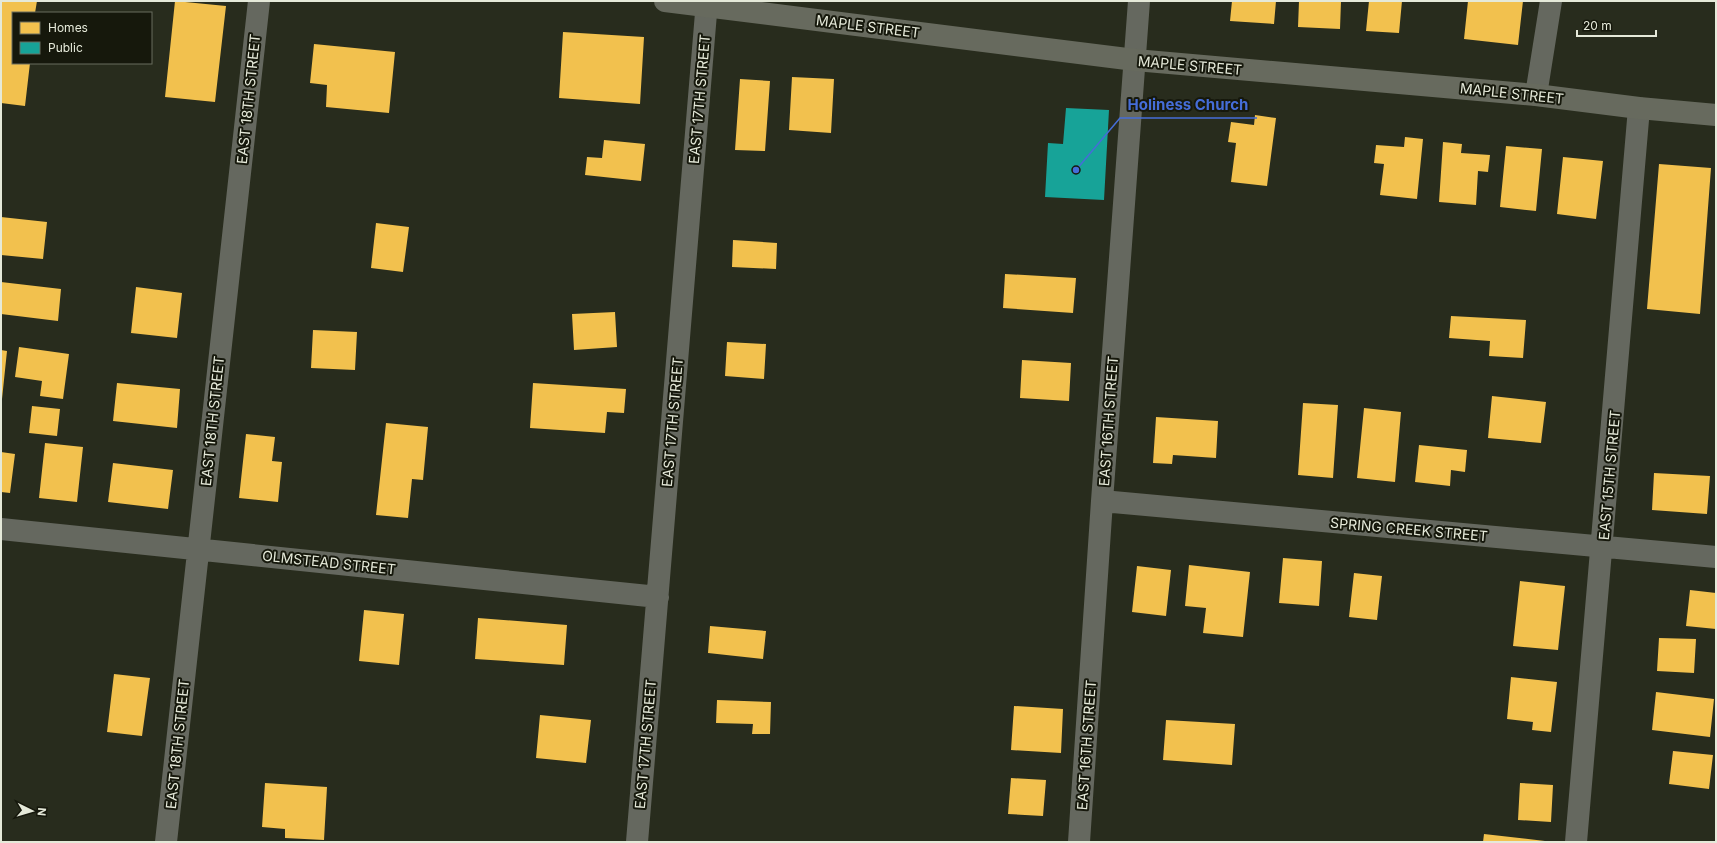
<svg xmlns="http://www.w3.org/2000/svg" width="1717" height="843" viewBox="0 0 1717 843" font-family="Inter,sans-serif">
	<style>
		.homes { fill: #f2c14e }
		.public { fill: #17a398 }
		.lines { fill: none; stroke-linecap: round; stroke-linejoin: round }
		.minor { stroke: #65685f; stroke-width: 22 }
		.secondary { stroke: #676a5e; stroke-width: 22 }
		.labels { text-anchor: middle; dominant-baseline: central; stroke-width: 4; stroke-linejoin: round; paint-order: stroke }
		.street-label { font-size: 14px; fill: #e5e9d9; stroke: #16180c }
		.leader { fill: none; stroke: #456dd8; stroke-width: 1.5 }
		.callout-dot { fill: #456dd8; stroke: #16180c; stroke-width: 1.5 }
		.callout-label { font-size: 15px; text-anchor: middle; font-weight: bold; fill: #456dd8; stroke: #16180c; stroke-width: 4; stroke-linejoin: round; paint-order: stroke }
	</style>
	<rect width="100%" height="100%" fill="#282c1d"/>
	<!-- homes -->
	<path class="homes" d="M1 1H37L35 13H13V63H30L25 106 1 103Z
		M175 1 226 6 215 102 165 97Z
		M1232 1H1276L1274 24 1230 21Z
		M1299 1H1341L1340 29 1298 27Z
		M1369 1H1402L1399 33 1366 31Z
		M1468 1H1523L1518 45 1464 39Z
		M563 32 644 37 640 104 559 98Z
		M314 44 395 52 389 113 326 107 327 85 310 83Z
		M792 77 834 79 831 133 789 130Z
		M740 79 770 81 765 151 735 150Z
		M1255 115 1276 118 1267 186 1231 182 1236 143 1228 142 1231 122 1254 125Z
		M1405 137 1423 139 1417 199 1380 195 1384 164 1374 163 1376 145 1404 147Z
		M604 140 645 144 641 181 585 175 587 157 602 158Z
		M1443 142 1462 144 1461 153 1490 155 1488 172 1478 171 1476 205 1439 202Z
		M1506 146 1542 149 1536 211 1500 207Z
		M1563 157 1603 161 1596 219 1557 214Z
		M1659 164 1711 168 1700 314 1647 309Z
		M1 217 47 222 43 259 1 255Z
		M376 223 409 227 403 272 371 268Z
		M733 240 777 243 776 269 732 267Z
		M1005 274 1076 278 1073 313 1003 308Z
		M1 282 61 289 58 321 1 314Z
		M136 287 182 293 177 338 131 333Z
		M615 312 617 347 574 350 572 314Z
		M1451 316 1526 320 1523 358 1489 356 1490 341 1449 338Z
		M313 330 357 332 355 370 311 368Z
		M727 342 766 344 764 379 725 376Z
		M19 347 69 354 63 399 40 396 42 381 15 377Z
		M1 350 7 351 2 399H1Z
		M1022 360 1071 363 1069 401 1020 398Z
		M117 383 180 389 177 428 113 421Z
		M533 383 626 389 624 413 607 412 605 433 530 428Z
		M1492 396 1546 402 1541 443 1488 438Z
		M1303 403 1338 405 1333 478 1298 475Z
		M32 406 60 409 57 436 29 433Z
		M1364 408 1401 412 1395 482 1357 478Z
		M1156 417 1218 421 1216 458 1173 455 1172 464 1153 463Z
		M386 423 428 427 423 480 412 479 408 518 376 515Z
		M246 434 275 437 272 461 282 462 278 502 239 498Z
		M45 443 83 447 77 502 39 498Z
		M1419 445 1467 450 1465 472 1451 470 1450 486 1415 482Z
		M1 452 15 454 10 493 1 492Z
		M113 463 173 470 168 509 108 502Z
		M1654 473 1710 476 1707 514 1652 510Z
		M1283 558 1322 561 1319 606 1279 603Z
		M1189 565 1250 572 1243 637 1203 633 1206 608 1185 606Z
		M1137 566 1171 570 1166 616 1132 612Z
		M1354 573 1382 576 1377 620 1349 617Z
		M1520 581 1565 586 1558 650 1513 646Z
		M1690 590 1716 593V629L1686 626Z
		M364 610 404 614 399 665 359 661Z
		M478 618 567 625 564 665 475 659Z
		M710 626 766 631 763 659 708 653Z
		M1659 638 1696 639 1694 673 1657 671Z
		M114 674 150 678 142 736 107 732Z
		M1511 677 1557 682 1551 732 1532 730 1533 722 1507 719Z
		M1656 692 1714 699 1710 737 1652 730Z
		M717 700 771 702 770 734H752L753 724 716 723Z
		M1014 706 1063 709 1061 753 1011 750Z
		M540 715 591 720 586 763 536 758Z
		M1166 720 1235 724 1232 765 1163 760Z
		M1673 751 1713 755 1709 789 1669 784Z
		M1011 778 1046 780 1043 816 1008 814Z
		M265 783 327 787 324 840 285 838V829L262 827Z
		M1520 783 1553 785 1551 822 1518 820Z
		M1484 834 1545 841V842H1483Z"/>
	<!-- public -->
	<path class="public" d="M1066 108 1109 110 1104 200 1045 197 1048 143 1063 144Z"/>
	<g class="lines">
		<!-- minor -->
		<path class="minor" d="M1536 95 1551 1
			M1102 501 1716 557
			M1 529 658 597
			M166 842 259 1
			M637 842 707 1
			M1079 842 1102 501 1139 1
			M1576 842 1639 108"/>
		<!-- secondary -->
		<path class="secondary" d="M665 1 1135 60 1536 95 1639 108 1716 115"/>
	</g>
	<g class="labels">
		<!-- street labels -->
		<g class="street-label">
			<text transform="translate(868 26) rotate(7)">MAPLE STREET</text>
			<text transform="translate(1190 65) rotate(5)">MAPLE STREET</text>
			<text transform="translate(1512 93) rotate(6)">MAPLE STREET</text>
			<text transform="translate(248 99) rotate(-84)">EAST 18TH STREET</text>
			<text transform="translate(699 99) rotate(-85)">EAST 17TH STREET</text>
			<text transform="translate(212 421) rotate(-84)">EAST 18TH STREET</text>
			<text transform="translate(1108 421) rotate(-86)">EAST 16TH STREET</text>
			<text transform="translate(672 422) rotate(-85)">EAST 17TH STREET</text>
			<text transform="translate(1609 475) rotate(-85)">EAST 15TH STREET</text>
			<text transform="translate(1409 529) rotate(5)">SPRING CREEK STREET</text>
			<text transform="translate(329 562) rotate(6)">OLMSTEAD STREET</text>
			<text transform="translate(177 744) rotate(-84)">EAST 18TH STREET</text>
			<text transform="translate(645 744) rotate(-85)">EAST 17TH STREET</text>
			<text transform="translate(1086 745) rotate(-86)">EAST 16TH STREET</text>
		</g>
	</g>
	<!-- callouts -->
	<path class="leader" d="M1076 170L1120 118H1257"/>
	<circle class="callout-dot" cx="1076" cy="170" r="4"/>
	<g class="callout-label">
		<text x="1188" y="110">Holiness Church</text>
	</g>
	<!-- border -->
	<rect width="1717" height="843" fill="none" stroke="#e5e9d9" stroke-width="4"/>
	<!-- legend -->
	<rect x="12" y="12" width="140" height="52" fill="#16180c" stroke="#696c5e"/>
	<rect x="20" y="22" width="20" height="12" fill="#f2c14e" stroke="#696c5e"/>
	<text x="48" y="32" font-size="12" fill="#e5e9d9">Homes</text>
	<rect x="20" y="42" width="20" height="12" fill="#17a398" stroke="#696c5e"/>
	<text x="48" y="52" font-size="12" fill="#e5e9d9">Public</text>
	<!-- north arrow -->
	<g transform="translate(32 811) rotate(95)" stroke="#16180c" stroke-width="3" paint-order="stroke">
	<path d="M0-3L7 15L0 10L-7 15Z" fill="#e5e9d9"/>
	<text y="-6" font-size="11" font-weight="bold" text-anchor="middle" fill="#e5e9d9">N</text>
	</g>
	<!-- scale -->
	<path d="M1577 30v6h79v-6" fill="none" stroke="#e5e9d9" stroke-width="2"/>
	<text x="1583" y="30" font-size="12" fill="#e5e9d9" stroke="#16180c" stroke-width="3" paint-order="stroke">20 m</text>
</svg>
